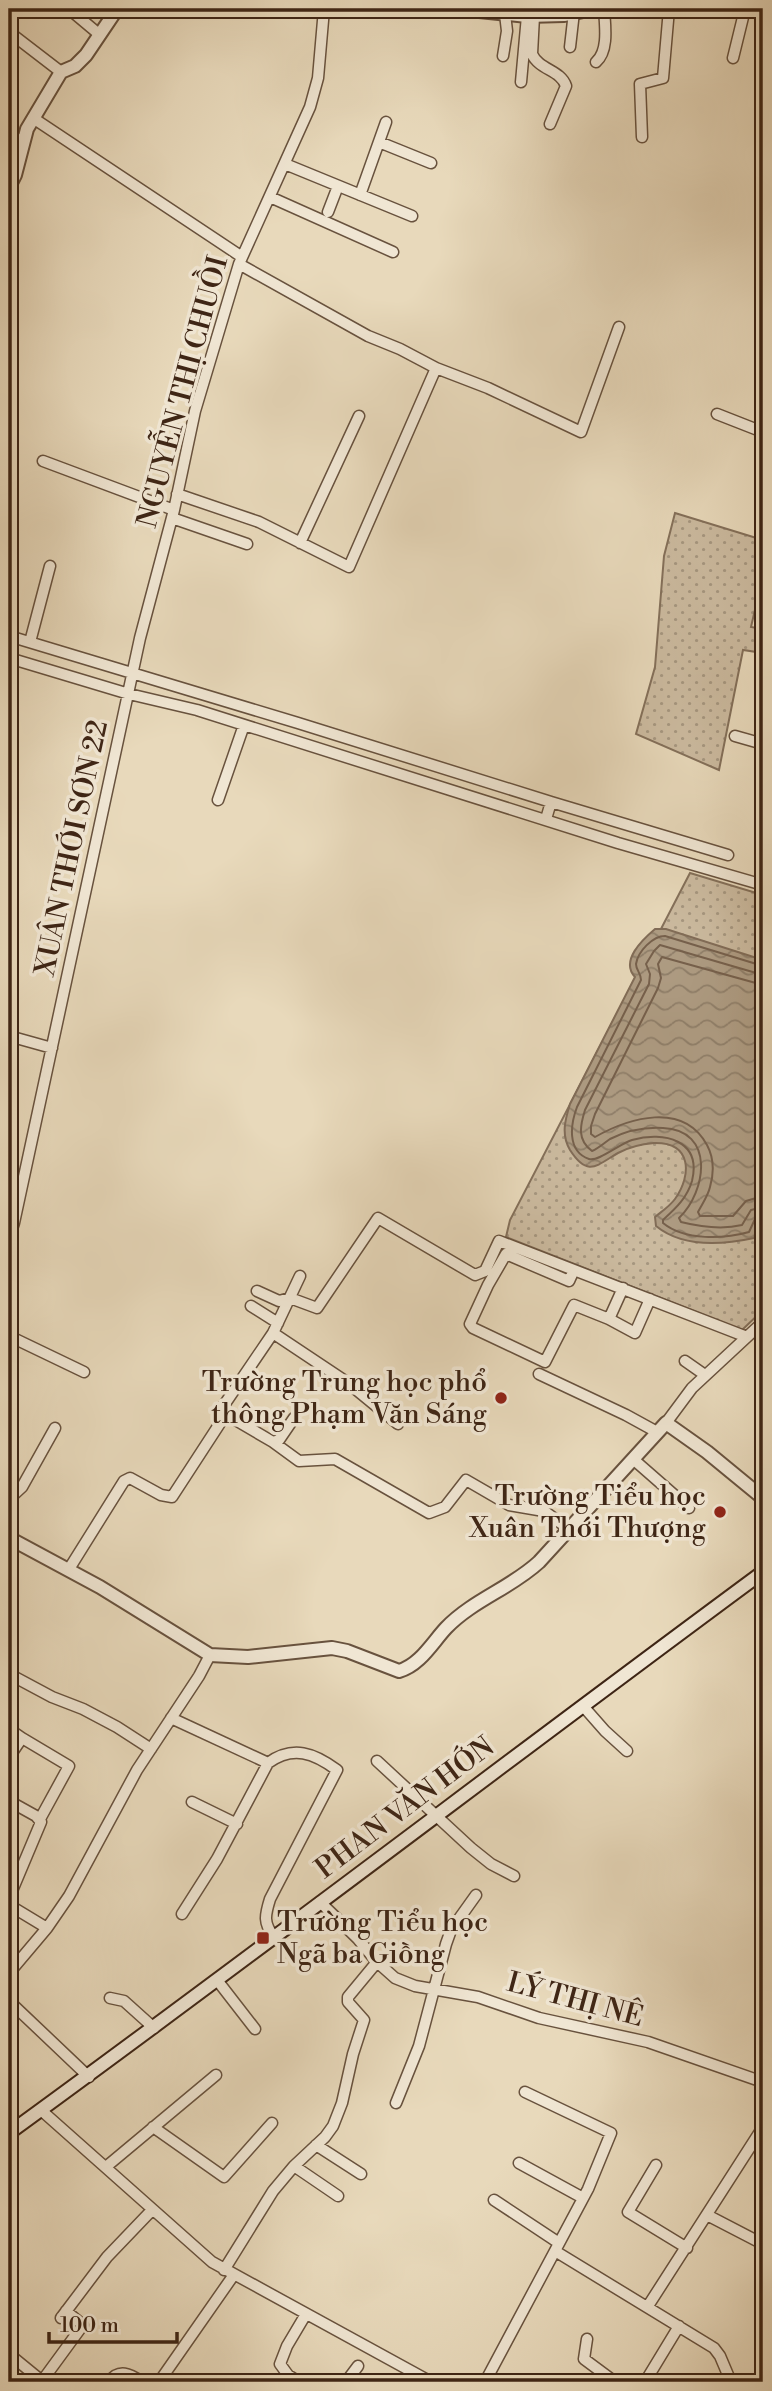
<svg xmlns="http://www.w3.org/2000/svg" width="772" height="2391" viewBox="0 0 772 2391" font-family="'Libre Bodoni',serif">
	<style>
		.park { fill: url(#park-dots); stroke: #84705a; stroke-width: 2 }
		.water { fill: url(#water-waves); stroke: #816c57; stroke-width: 2 }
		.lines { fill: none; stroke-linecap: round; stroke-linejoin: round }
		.shore { stroke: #76604c; stroke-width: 2 }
		.minor-casing { stroke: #68523e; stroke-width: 13 }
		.tertiary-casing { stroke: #68523e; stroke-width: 16 }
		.secondary-casing { stroke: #3e2515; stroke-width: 16 }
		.minor { stroke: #f0e6d3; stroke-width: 10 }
		.tertiary { stroke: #f0e6d3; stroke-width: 12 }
		.secondary { stroke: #f0e6d3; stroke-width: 12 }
		.poi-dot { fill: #8f2418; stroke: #f0e6d3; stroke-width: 2.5 }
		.labels { text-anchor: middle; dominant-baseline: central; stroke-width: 7; stroke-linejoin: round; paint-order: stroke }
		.street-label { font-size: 28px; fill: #3e2515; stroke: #f0e6d3 }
		.poi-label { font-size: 28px; fill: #3e2515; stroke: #f0e6d3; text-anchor: end }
	</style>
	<defs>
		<pattern id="park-dots" width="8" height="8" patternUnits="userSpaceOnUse" patternTransform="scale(1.75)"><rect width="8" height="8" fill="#cbba9f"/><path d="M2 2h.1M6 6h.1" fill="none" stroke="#a69780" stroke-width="1.8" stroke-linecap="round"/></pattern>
		<pattern id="water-waves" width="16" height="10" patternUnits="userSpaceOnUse" patternTransform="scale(1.75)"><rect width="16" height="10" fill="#ae9c83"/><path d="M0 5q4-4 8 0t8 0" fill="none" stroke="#8f7f6a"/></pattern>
	</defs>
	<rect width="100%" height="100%" fill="#e8d9bb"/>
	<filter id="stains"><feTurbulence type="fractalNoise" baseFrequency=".00286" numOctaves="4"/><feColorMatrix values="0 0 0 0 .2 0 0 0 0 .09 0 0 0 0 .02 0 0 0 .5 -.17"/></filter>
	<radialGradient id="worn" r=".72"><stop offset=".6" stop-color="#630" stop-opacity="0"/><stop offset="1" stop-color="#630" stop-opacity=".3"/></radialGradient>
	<!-- park -->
	<path class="park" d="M675 513 763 540V575L751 627 763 629V653L743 650 719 770 636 734 655 667 664 556Z
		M690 873 763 895V1310L742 1330 506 1237 510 1220Z"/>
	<!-- water -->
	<path class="water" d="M655 929H666L763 960V1214L754 1238C722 1245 683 1248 656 1226L655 1217C661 1212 670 1206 675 1199 692 1175 692 1142 654 1143 642 1144 629 1147 618 1153 597 1165 588 1178 570 1150 561 1135 565 1120 570 1104L635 977C620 961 642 940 655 929Z"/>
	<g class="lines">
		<!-- shore -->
		<path class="shore" d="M763 966 665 936C653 936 638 951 636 964 636 970 641 973 641 980L577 1107C571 1123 566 1151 589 1159 598 1162 621 1143 632 1140 664 1131 702 1140 692 1181 687 1198 676 1208 663 1220V1223C685 1241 724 1239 749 1232L755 1219 763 1216
			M763 975 660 945 654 951 646 964 650 974 649 984 585 1110C580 1126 577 1140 592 1151 599 1148 604 1143 610 1139 626 1131 645 1127 663 1128 715 1130 707 1191 679 1218L681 1222C701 1227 721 1230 742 1225L751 1210 763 1207
			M763 985 662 957 658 964 661 978 658 988 595 1114 591 1126V1134L595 1137C629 1118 683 1101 707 1145 714 1158 714 1173 710 1187 708 1196 702 1204 698 1212L700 1216H733L746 1201 763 1196"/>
		<defs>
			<path id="minor" d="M69 9 100 35
				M534 16 532 54C539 70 561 70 566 86L550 124
				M9 32 61 72
				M570 47 574 12
				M503 56 507 31 505 14
				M733 58 745 9
				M596 62C609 51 605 25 604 9
				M521 82 527 16
				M33 118 242 257
				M9 136 24 141
				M642 137 640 84 663 78 669 9
				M379 142 431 163
				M285 164 412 216
				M360 195 386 122
				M270 197 393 252
				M328 212 338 186
				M239 264 368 336 400 349 436 368
				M717 414 763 432
				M43 461 174 510
				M177 494 259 522 349 567 436 368 488 388 581 432 619 327
				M172 518 247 544
				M300 543 359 416
				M9 636 298 723 551 802 546 819
				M30 642 50 566
				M9 658 129 694 197 710 618 843 763 885
				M735 736 763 744
				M218 800 244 725
				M551 802 728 855
				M9 1036 52 1048
				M9 1238 14 1223 140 638 174 510 195 411 239 264 310 107 318 78 324 9
				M574 1270 569 1281 506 1254 488 1285 470 1324 473 1328 545 1362 574 1305 609 1319 623 1288
				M257 1291 279 1301 290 1298 317 1308 378 1218 475 1275 485 1271 499 1241 747 1337
				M251 1306 278 1323
				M609 1319 635 1333 650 1299
				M273 1333 300 1276
				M9 1336 84 1372
				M685 1361 705 1375
				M539 1374 626 1415 657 1432
				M294 1418 279 1440 273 1442 220 1411 273 1333 348 1383 398 1424
				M666 1423 692 1388 763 1322
				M273 1442 299 1461 335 1459 429 1513 445 1507 466 1480 509 1505 544 1511 569 1529
				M633 1459 689 1508
				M9 1499 22 1487 55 1428
				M69 1569 124 1481 130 1478 161 1495 172 1497 226 1414
				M9 1674 52 1697 83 1709 117 1727 151 1749
				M583 1706 605 1731 627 1751
				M171 1718 268 1763C293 1745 314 1753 337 1770L270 1899C265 1915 263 1923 274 1937
				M9 1729 22 1738 9 1757
				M22 1738 69 1766 40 1819
				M377 1761 471 1848 491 1864 514 1876
				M9 1801 36 1816 41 1822 9 1898
				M192 1802 237 1824
				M320 1902 358 1939 377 1962 395 1978 415 1986 478 1997 539 2018 648 2042 763 2082
				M9 1905 47 1928
				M182 1914 217 1859 268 1763
				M9 1973 47 1928 69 1896 137 1770 199 1676 210 1655
				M217 1980 255 2029
				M110 1998 124 2001 154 2028
				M9 2001 89 2077
				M396 2103 419 2046 446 1944 451 1930 476 1895
				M42 2111 212 2262 431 2382
				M153 2127 224 2177 272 2123
				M316 2145 361 2174
				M519 2163 583 2198
				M656 2165 628 2212 687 2248
				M107 2166 216 2075
				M294 2166 338 2196
				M494 2200 559 2243
				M707 2215 763 2244
				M555 2251 714 2348 720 2356 731 2382
				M224 2270 273 2191 294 2166 325 2137 333 2126 342 2103 353 2054 364 2020 348 2002V1997L377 1962
				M648 2306 763 2127
				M61 2318 107 2257 152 2210
				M587 2339 584 2359 615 2382
				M9 2354 42 2381 83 2325 66 2311
				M109 2382C119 2368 130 2374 142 2382
				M159 2382 233 2276
				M299 2382 288 2375 280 2364 287 2346 306 2314
				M346 2382 358 2366
				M485 2382 588 2189 611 2133 525 2092
				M645 2382 679 2326"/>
			<path id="tertiary" d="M460 9 527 16 564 15 593 9
				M9 187 15 175 27 129 61 72 75 66 86 55 117 9
				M9 1538 100 1587 210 1655 248 1657 332 1648 347 1651 399 1671C420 1665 432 1643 446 1628 473 1600 511 1588 539 1562L666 1423 707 1452 763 1498"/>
			<path id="secondary" d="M9 2133C262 1949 511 1758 763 1572"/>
		</defs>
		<!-- minor casing -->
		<use href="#minor" class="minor-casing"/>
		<!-- tertiary casing -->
		<use href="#tertiary" class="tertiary-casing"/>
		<!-- secondary casing -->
		<use href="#secondary" class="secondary-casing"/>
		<!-- minor -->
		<use href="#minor" class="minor"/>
		<!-- tertiary -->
		<use href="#tertiary" class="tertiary"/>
		<!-- secondary -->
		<use href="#secondary" class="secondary"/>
	</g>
	<!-- markers -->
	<g class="poi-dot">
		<circle cx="501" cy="1398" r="7"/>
		<circle cx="720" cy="1512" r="7"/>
		<rect x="256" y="1931" width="14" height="14" rx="3.5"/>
	</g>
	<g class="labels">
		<!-- street labels -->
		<g class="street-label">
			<text transform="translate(183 392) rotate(-75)">NGUYỄN THỊ CHUỒI</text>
			<text transform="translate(72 848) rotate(-78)">XUÂN THỚI SƠN 22</text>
			<text transform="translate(405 1808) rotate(-37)">PHAN VĂN HỚN</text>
			<text transform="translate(575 2000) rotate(15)">LÝ THỊ NÊ</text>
		</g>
		<!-- poi labels -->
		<g class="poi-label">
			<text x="487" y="1382">Trường Trung học phổ<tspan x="487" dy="32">thông Phạm Văn Sáng</tspan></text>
			<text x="706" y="1496">Trường Tiểu học<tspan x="706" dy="32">Xuân Thới Thượng</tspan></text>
			<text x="277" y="1922" text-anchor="start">Trường Tiểu học<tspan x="277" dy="32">Ngã ba Giồng</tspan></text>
		</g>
	</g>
	<!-- margin -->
	<rect width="772" height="2391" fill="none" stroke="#e8d9bb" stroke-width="35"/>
	<rect x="10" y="10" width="751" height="2370" fill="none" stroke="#3e2515" stroke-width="3.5"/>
	<rect x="18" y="18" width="737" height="2356" fill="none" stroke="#3e2515" stroke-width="2"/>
	<!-- scale -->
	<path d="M49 2332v10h128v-10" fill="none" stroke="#3e2515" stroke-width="3.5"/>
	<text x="60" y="2332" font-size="21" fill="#3e2515" stroke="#f0e6d3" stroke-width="5" paint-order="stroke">100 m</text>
	<rect width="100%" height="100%" filter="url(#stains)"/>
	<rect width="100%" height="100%" fill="url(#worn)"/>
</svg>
